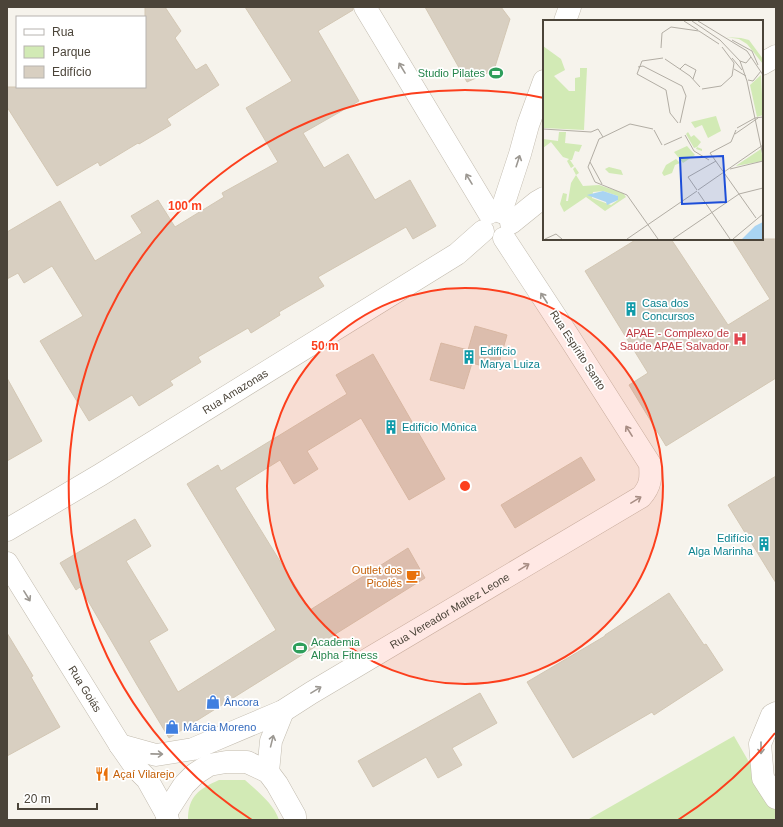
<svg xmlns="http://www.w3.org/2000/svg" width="783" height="827" viewBox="0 0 783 827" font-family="Helvetica,sans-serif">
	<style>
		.green { fill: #d2eab5 }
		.building { fill: #d8cfc1; stroke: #d3c7b4 }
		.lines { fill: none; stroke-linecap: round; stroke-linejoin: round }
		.minor-casing { stroke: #c2bbae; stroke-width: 23 }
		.minor { stroke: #fff; stroke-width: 22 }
		.oneway { stroke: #9c9892 }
		.ring { fill: none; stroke: #fc3f1d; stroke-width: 2 }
		.labels { text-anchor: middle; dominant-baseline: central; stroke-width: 3.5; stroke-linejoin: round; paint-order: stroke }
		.leisure-label { font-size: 11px; fill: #27864d; stroke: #fff; text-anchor: end }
		.culture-label { font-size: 11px; fill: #0d838f; stroke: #fff; text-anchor: start }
		.health-label { font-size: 11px; fill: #be3a42; stroke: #fff; text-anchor: end }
		.street-label { font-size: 11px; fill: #4b4439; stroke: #fff }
		.food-label { font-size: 11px; fill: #c56008; stroke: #fff; text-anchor: end }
		.shop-label { font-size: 11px; fill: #366cbe; stroke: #fff; text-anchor: start }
		.inset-road { fill: none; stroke: #b2ada4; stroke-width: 1 }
		.view { fill: #1d4ed8; fill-opacity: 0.15; stroke: #1d4ed8; stroke-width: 2 }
		.inset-edge { fill: none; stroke: #4b4439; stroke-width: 2 }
		.centre { fill: #fc3f1d; stroke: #fff; stroke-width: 2 }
		.ring-label { font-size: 12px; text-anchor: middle; font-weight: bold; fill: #fc3f1d; stroke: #fff; stroke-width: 3.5; stroke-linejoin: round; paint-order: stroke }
	</style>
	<rect width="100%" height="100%" fill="#f6f3ec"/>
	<!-- green -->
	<path class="green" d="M734 736 776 809V820L589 819Z
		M219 780H245C257 791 274 804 279 820H188C188 796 199 789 219 780Z"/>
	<!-- building -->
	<path class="building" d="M145 7H165L181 31 175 38 196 70 206 64 219 85 167 119 171 125 139 144 138 143 100 166 98 162 57 186 7 107V87H145Z
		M245 7H353V10L318 31 359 101 303 133 324 168 348 154 375 200 410 180 436 226 413 239 406 227 318 277 324 286 279 312 280 315 251 333 248 328 198 357 201 362 170 381 173 385 139 406 132 395 89 421 40 341 83 316 52 266 24 283 18 273 7 279V232L60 201 95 261 142 233 131 216 158 200 175 227 224 197 222 193 278 162 246 108 292 81Z
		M425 7H501L510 19 494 70 467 82Z
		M637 239H671L728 325 770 299 732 239H776V378L666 446 629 385 648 373 585 271Z
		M475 326 507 335 497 370 472 363 464 389 430 380 441 343 468 350Z
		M373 354 445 479 409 500 361 418 307 451 318 469 294 484 280 460 235 488 310 610 408 548 425 578 169 738 137 685 80 587 76 590 60 563 135 519 151 546 126 561 168 630 149 641 178 692 276 630 187 484 218 465 221 471 347 394 336 375Z
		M7 378 42 441 7 461Z
		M581 457 595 480 515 528 501 505Z
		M776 476V583L728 505Z
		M669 593 704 645 706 644 723 670 654 715 652 712 573 758 527 682 605 636V635Z
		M7 633 33 676 31 677 60 727 7 756Z
		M480 693 497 723 452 748 462 765 438 778 426 757 373 787 358 761Z"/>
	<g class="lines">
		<defs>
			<g id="minor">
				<path d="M365 7 489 213"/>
				<path d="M565 21 570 7"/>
				<path d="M762 64 776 56"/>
				<path d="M501 212 520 154 528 125 544 81"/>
				<path d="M511 223 537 202 544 198"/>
				<path id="s1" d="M7 530 100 475 457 254 483 231"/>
				<path id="s2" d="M7 563 120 745 136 768 147 779 166 813 168 820"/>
				<path d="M776 713 772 715 760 744 763 778 776 798"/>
				<path id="s3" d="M120 745 156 755 193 749 283 711 311 693 641 497C651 486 651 478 650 464L569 337 504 238"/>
				<path d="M268 772 271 741 283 711"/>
				<path d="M166 813 184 785 195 774 209 765 226 762H247L268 772 277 784 295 816V820"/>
			</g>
		</defs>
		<!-- minor casing -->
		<use href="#minor" class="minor-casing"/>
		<!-- minor -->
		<use href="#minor" class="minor"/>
	</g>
	<!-- one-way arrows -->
	<defs><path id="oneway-shaft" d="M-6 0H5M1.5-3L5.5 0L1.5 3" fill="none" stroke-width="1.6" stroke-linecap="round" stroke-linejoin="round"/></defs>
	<g class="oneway">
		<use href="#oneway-shaft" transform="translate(402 68) rotate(-121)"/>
		<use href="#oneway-shaft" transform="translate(518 161) rotate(-72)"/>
		<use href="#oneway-shaft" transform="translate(469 179) rotate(-121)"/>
		<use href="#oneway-shaft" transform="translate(544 298) rotate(-123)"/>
		<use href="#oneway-shaft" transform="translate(629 431) rotate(-122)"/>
		<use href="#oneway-shaft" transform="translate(636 500) rotate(-31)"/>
		<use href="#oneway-shaft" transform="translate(524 567) rotate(-31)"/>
		<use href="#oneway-shaft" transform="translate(27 596) rotate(58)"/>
		<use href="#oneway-shaft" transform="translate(316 690) rotate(-31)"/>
		<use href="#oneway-shaft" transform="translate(272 741) rotate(-76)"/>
		<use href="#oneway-shaft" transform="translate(761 748) rotate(90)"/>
		<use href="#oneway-shaft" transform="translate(157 754) rotate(1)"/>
	</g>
	<!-- distance rings -->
	<circle cx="465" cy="486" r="198" fill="#fc3f1d" fill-opacity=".12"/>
	<g class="ring">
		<circle cx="465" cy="486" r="198"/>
		<path d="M775 733A396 396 0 0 1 678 820M252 820A396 396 0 0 1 544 98"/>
	</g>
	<!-- icons -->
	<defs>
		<symbol id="stadium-bare" viewBox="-9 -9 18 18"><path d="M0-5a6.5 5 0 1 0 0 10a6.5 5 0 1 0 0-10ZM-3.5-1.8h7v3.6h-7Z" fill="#2e9e5b" stroke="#fff" stroke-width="2.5" paint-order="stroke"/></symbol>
		<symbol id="building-bare" viewBox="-9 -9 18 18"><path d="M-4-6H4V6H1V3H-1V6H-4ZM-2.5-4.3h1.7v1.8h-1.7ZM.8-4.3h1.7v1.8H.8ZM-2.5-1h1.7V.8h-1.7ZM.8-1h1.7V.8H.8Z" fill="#0f9aa8" stroke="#fff" stroke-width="2.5" paint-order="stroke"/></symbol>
		<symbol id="hospital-bare" viewBox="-9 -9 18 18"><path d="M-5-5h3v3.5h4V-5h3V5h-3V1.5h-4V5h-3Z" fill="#e0444e" stroke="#fff" stroke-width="2.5" paint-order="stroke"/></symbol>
		<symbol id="cafe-bare" viewBox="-9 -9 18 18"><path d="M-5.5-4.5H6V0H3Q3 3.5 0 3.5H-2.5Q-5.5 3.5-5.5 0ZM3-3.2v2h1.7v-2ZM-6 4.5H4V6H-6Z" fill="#e8710a" stroke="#fff" stroke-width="2.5" paint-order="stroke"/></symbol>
		<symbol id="shop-bare" viewBox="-9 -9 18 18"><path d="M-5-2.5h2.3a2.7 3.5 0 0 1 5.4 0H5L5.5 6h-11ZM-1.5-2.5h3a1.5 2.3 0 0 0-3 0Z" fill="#3f7fe0" stroke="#fff" stroke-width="2.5" paint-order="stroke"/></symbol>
		<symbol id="restaurant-bare" viewBox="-9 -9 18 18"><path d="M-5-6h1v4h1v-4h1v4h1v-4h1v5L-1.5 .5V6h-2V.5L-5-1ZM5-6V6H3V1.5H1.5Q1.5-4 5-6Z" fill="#e8710a" stroke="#fff" stroke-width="2.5" paint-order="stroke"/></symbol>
	</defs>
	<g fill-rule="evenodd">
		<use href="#stadium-bare" x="486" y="63" width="20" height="20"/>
		<use href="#building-bare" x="621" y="299" width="20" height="20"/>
		<use href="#hospital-bare" x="730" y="329" width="20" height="20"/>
		<use href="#building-bare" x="459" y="347" width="20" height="20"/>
		<use href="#building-bare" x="381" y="417" width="20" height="20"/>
		<use href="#building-bare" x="754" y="534" width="20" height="20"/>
		<use href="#cafe-bare" x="403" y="566" width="20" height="20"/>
		<use href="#stadium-bare" x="290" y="638" width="20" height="20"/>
		<use href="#shop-bare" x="203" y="692" width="20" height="20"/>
		<use href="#shop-bare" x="162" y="717" width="20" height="20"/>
		<use href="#restaurant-bare" x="92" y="764" width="20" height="20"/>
	</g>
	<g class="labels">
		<!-- leisure labels -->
		<g class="leisure-label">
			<text x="485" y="73">Studio Pilates</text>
			<text x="311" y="642" text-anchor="start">Academia<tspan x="311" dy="13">Alpha Fitness</tspan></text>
		</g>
		<!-- culture labels -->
		<g class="culture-label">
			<text x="642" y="303">Casa dos<tspan x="642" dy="13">Concursos</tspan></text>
			<text x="480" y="351">Edifício<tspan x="480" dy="13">Marya Luiza</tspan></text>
			<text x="402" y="427">Edifício Mônica</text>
			<text x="753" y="538" text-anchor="end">Edifício<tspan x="753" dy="13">Alga Marinha</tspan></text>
		</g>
		<!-- health labels -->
		<g class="health-label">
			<text x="729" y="333">APAE - Complexo de<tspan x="729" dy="13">Saúde APAE Salvador</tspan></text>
		</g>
		<!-- street labels -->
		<g class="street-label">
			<text transform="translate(578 350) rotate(57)">Rua Espírito Santo</text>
			<text stroke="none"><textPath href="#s1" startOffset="267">Rua Amazonas</textPath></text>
			<text stroke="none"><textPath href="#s3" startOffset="367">Rua Vereador Maltez Leone</textPath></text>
			<text stroke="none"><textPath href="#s2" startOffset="148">Rua Goiás</textPath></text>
		</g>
		<!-- food labels -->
		<g class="food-label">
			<text x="402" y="570">Outlet dos<tspan x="402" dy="13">Picolés</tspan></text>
			<text x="113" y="774" text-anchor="start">Açaí Vilarejo</text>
		</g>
		<!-- shop labels -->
		<g class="shop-label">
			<text x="224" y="702">Âncora</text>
			<text x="183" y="727">Márcia Moreno</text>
		</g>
	</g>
	<!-- overview -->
	<g transform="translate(543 20)">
		<rect width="220" height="220" fill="#f6f3ec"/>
		<path d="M183 17 198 18 206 20 220 39V44L204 24 196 19ZM0 26 18 39 22 50 11 56 26 71H32V58L37 57V48H44L41 110 0 108ZM218 55 220 95 214 97 207 65ZM173 96 178 111 165 118 159 105 152 108 148 102ZM16 112H23L22 123 39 125 36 132 32 131 29 140H27L31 146 28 148 24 141 26 139 20 137 8 122 0 128V119L15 121ZM145 112 148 117 151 115 158 122 154 127 159 129V131L153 129 154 127 151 128 143 114ZM144 126 152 135 140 143 131 132ZM218 129 220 141 193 146 194 145ZM133 139 137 143 132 145 129 153 121 156 119 153 123 145ZM32 147 36 153 33 155 40 166 56 165 80 173 83 177 62 191 43 177 21 192 17 184 20 173 24 174 23 181H25L28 163 33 155 30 149ZM60 171 75 176V180L68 185 49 178 50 172ZM66 147 78 150 80 155 66 153 62 149Z" fill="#d2eab5" fill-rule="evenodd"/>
		<path d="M60 171 75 176V180L64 185 63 182 44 175ZM220 202V219H199L212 206Z" fill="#a9d4f2"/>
		<path class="inset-road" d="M141 1 155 10M149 1 177 20 197 41 204 61 220 136M155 1 204 31 220 55M189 20 209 31 215 45M118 28 119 13 128 7 156 11 176 24M120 38 99 41 94 54 123 70 127 93 135 103M189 38 199 50M122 39 147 56 157 67M197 41 203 43 208 37M95 47 100 46 139 66 143 76 137 103M137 49 142 44 153 50 150 59M191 49 203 56M205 60 210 61 218 51M159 69 178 66 189 56 191 43 179 27M194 108 212 98 220 97M0 109 48 112 55 109 60 117M110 109 87 104 56 119 45 147 52 162 84 175 115 219M111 110 119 125M192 114 215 98M142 115 151 131 166 140M121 125 139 117M167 133 213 198M167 133 188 122 193 110M47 142 59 164M187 149 220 141M154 170 145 157 173 141M155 170 220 125M155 172 187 219M2 219 13 214 19 219M84 219 154 171M130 219 196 174 220 168M190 219 220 194"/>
		<path class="view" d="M180 136 183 182 139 184 137 138Z"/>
		<rect width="220" height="220" class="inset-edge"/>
	</g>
	<circle cx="465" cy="486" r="6" class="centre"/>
	<g class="ring-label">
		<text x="185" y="210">100 m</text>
		<text x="325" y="350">50 m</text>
	</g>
	<!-- border -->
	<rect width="783" height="827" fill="none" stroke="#4b4439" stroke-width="16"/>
	<!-- legend -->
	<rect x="16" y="16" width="130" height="72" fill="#ffffff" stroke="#b7b4b0"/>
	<rect x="24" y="29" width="20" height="6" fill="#ffffff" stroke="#b7b4b0"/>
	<text x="52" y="36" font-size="12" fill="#4b4439">Rua</text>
	<rect x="24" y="46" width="20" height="12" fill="#d2eab5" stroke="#b7b4b0"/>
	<text x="52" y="56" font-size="12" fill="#4b4439">Parque</text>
	<rect x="24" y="66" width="20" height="12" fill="#d8cfc1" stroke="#b7b4b0"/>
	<text x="52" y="76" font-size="12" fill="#4b4439">Edifício</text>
	<!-- scale -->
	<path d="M18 803v6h79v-6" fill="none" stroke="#4b4439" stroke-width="2"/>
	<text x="24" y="803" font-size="12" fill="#4b4439" stroke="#ffffff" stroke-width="3" paint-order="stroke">20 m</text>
</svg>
